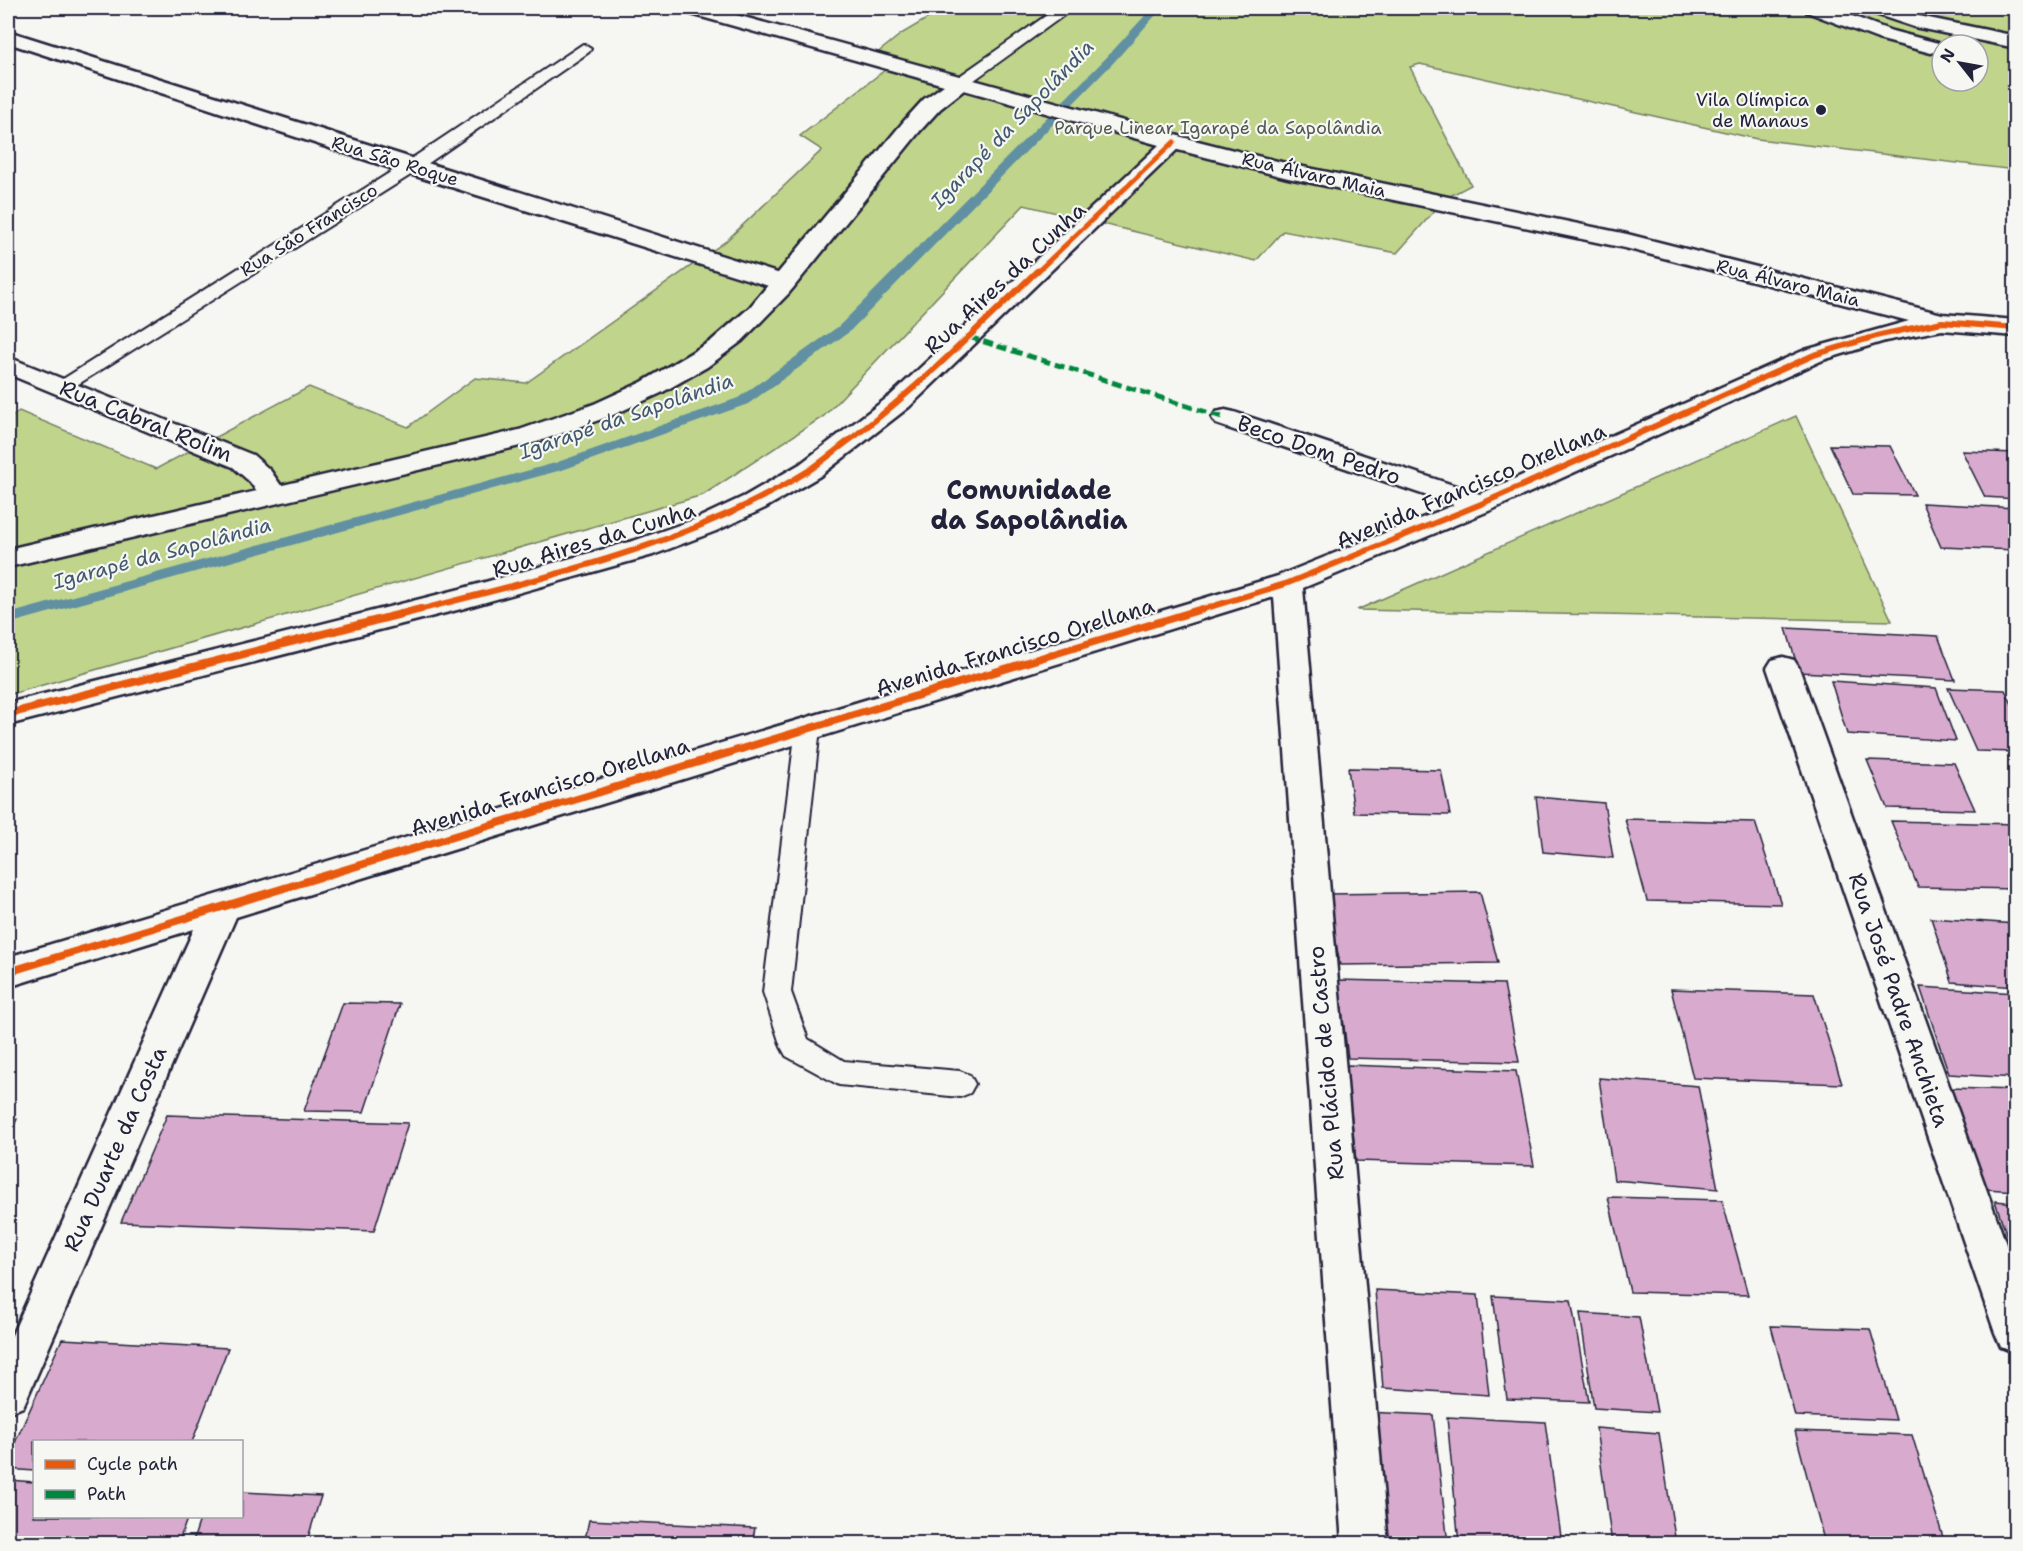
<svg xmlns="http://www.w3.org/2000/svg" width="2023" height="1551" viewBox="0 0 2023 1551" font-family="'Shantell Sans',sans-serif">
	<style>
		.green { fill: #c0d58b; stroke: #717c63; stroke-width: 1.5; fill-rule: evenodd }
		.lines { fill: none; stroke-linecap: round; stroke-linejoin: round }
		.stream { fill: #6090a2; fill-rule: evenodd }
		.building { fill: #d8abce; stroke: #22223b; stroke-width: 1.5 }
		.service-casing { stroke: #22223b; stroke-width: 4 }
		.minor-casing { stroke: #22223b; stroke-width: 5 }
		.tertiary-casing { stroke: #22223b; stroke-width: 5 }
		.service { fill: #f6f6f2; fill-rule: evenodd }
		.minor { fill: #f6f6f2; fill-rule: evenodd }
		.tertiary { fill: #f6f6f2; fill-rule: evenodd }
		.quiet { stroke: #00873e; stroke-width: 5; stroke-dasharray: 10 5; stroke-linecap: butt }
		.cycleway-far2-casing { stroke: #f6f6f2; stroke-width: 8 }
		.cycleway-far1-casing { stroke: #f6f6f2; stroke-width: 9 }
		.cycleway-casing { stroke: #f6f6f2; stroke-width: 11 }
		.cycleway-far2 { stroke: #e8590c; stroke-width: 5 }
		.cycleway-far1 { stroke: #e8590c; stroke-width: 6 }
		.cycleway { stroke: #e8590c; stroke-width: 8 }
		.poi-dot { fill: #22223b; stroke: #f6f6f2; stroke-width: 2 }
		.labels { text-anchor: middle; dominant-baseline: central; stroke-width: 4.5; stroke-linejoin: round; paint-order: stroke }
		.far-poi-label { font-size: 18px; fill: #22223b; stroke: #f6f6f2; text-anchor: end }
		.far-park-label { font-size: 18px; fill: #515853; stroke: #f6f6f2 }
		.far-street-label { font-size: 18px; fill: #22223b; stroke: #f6f6f2 }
		.far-water-label { font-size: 20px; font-style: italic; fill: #41596f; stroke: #f6f6f2 }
		.street-label { font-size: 22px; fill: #22223b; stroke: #f6f6f2 }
		.quarter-label { font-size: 26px; font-weight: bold; fill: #22223b; stroke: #f6f6f2 }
	</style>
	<rect width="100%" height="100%" fill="#f6f6f2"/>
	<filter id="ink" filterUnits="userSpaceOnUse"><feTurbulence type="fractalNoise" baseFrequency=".0167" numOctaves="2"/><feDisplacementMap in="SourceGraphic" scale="12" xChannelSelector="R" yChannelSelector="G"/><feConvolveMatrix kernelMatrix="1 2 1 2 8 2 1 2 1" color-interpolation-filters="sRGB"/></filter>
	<g filter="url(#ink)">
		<!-- green -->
		<path class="green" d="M945 8H2015V170L1757 139 1420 64 1410 67 1471 185 1446 198 1397 253 1283 231 1256 261 1024 205 824 416 703 495 8 695V419L19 411 156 469 309 387 408 427 475 378 526 383 726 241 822 150 800 136 899 59 876 54 901 34ZM1942 45H1978V81H1942Z
			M1796 416 1892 621 1357 610Z"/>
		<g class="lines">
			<!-- stream -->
			<path class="stream" d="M1152 8H1162L1114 62 849 332 748 404 565 469 8 624V614L555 463 738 398 839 326 1106 58Z"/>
		</g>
		<!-- building -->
		<path class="building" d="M1830 445 1890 446 1915 495 1853 494Z
			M1962 451 2016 453V499L1985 497Z
			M1922 503 2016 508V550L1941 547Z
			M1786 628 1938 636 1955 680 1799 672Z
			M1831 681 1936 688 1956 741 1847 734Z
			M1948 688 2005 690 2016 712V752L1976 751Z
			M1867 760 1954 763 1975 810 1887 808Z
			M1348 768 1441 770 1450 815 1354 813Z
			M1536 797 1604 803 1613 858 1543 852Z
			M1625 819 1755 822 1781 904 1647 901Z
			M1891 821 2016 824V889L1918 887Z
			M1480 892 1498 963 1340 965 1327 894Z
			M1931 918 2016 924V987L1952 982Z
			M1338 980 1504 984 1519 1062 1348 1058Z
			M1920 987 2016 993V1078L1949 1074Z
			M1671 989 1814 994 1842 1084 1693 1078Z
			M343 1003 400 1004 364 1112 304 1111Z
			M1346 1065 1516 1071 1534 1166 1356 1161Z
			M1599 1078 1698 1086 1718 1189 1614 1180Z
			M1949 1088 2016 1090V1191L1986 1189Z
			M167 1115 408 1123 374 1231 121 1222Z
			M8 1119H17L8 1139Z
			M1608 1197 1722 1200 1748 1295 1630 1292Z
			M1995 1201 2016 1203V1262Z
			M1375 1290 1478 1295 1489 1395 1383 1388Z
			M1493 1296 1571 1300 1589 1402 1507 1399Z
			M1580 1313 1639 1317 1657 1412 1594 1408Z
			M1771 1326 1870 1329 1896 1420 1795 1416Z
			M62 1339 228 1348 192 1442H34V1471L8 1469V1458Z
			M1365 1412 1433 1415 1448 1544H1377Z
			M1447 1417 1545 1422 1562 1544H1459Z
			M1596 1428 1659 1433 1676 1544H1612Z
			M1795 1431 1912 1435 1945 1544H1825Z
			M8 1480 34 1482V1516H188L178 1544H8Z
			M242 1492 321 1496 306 1544H192L201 1516H242Z
			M589 1520 755 1528 752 1544H584Z"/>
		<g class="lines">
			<defs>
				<path id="service" d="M1057 8H1074L966 86H954L952 83 954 80Z
					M583 44 591 49 589 52 417 171 69 390H55L52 386 405 163Z
					M808 719 817 722 820 728 791 992 808 1039 844 1061 960 1071 970 1075 975 1084 970 1093 960 1097 839 1085 786 1056 781 1047 763 992 796 728 799 722Z"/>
				<path id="minor" d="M1804 8H1831L1892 31 1938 43 1941 47 1938 51 1931 53 1878 39 1807 12Z
					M1866 8H1894L1919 16 2016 36V48L1914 27 1869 12Z
					M8 31 793 278 796 283 793 288 784 290 775 288 403 172 8 43Z
					M1174 135 1289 164 1627 234 1942 314 2016 320V336L1942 330 1885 341 1823 360 1491 510 1303 588 1388 1544H1342L1274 597 236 917 23 1407 8 1413V1344L194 929 8 987V957L1278 576 1454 505 1216 424 1212 418 1216 412 1225 410 1234 412 1480 494 1805 350 1909 321 1625 248 1288 178 1166 147 1163 142 1166 137Z
					M8 357 253 455 270 470 287 494 283 500 273 503 263 500 250 482 233 467 8 374Z
					M1783 657 1794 660 1799 668 2016 1272V1353L2001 1347 1995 1333 1767 668 1772 660Z"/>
				<path id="tertiary" d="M681 8H711L1182 137 1185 142 909 407 820 476 765 508 716 531 653 555 461 609 8 725V703L460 589 633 541 696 519 745 496 800 464 891 395 1159 145 964 90 940 109 920 131 789 293 742 341 707 367 661 393 613 415 537 442 8 567V549L519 430 594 404 642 382 711 341 749 308 904 121 924 99 944 85 684 12Z"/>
			</defs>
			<!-- service casing -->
			<use href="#service" class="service-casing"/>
			<!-- minor casing -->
			<use href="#minor" class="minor-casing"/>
			<!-- tertiary casing -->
			<use href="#tertiary" class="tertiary-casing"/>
			<!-- service -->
			<use href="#service" class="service"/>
			<!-- minor -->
			<use href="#minor" class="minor"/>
			<!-- tertiary -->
			<use href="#tertiary" class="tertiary"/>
			<!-- quiet -->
			<path class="quiet" d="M969 337 1225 418"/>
			<defs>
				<path id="cycleway-far2" d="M1036 273 1174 142"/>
				<path id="cycleway-far1" d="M415 611C550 576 689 545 808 471 824 461 839 447 855 436 920 386 978 328 1037 271
					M1197 611 1288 583 1481 504 1814 355 1880 335 1942 322 2016 328"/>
				<path id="cycleway" d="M8 714 421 609
					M8 972 1202 609"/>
			</defs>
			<!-- cycleway-far2 casing -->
			<use href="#cycleway-far2" class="cycleway-far2-casing"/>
			<!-- cycleway-far1 casing -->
			<use href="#cycleway-far1" class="cycleway-far1-casing"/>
			<!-- cycleway casing -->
			<use href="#cycleway" class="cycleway-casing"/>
			<!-- cycleway-far2 -->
			<use href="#cycleway-far2" class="cycleway-far2"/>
			<!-- cycleway-far1 -->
			<use href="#cycleway-far1" class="cycleway-far1"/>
			<!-- cycleway -->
			<use href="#cycleway" class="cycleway"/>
		</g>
	</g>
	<!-- markers -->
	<circle class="poi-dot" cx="1821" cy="110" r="6"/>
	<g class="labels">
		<!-- far-poi labels -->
		<g class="far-poi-label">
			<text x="1809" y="100">Vila Olímpica<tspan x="1809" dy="21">de Manaus</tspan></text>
		</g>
		<!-- far-park labels -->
		<g class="far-park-label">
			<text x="1218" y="128">Parque Linear Igarapé da Sapolândia</text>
		</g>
		<!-- far-street labels -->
		<g class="far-street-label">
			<text transform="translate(395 161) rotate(17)">Rua São Roque</text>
			<text transform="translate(1314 175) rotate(13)">Rua Álvaro Maia</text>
			<text transform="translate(309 230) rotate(-32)">Rua São Francisco</text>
			<text transform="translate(1788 283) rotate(14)">Rua Álvaro Maia</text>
		</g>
		<!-- far-water labels -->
		<g class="far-water-label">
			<text transform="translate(1012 124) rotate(-46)">Igarapé da Sapolândia</text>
			<text transform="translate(626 416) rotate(-19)">Igarapé da Sapolândia</text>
			<text transform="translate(162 553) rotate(-15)">Igarapé da Sapolândia</text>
		</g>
		<!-- street labels -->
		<g class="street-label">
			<text transform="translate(1005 278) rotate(-43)">Rua Aires da Cunha</text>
			<text transform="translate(146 421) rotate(22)">Rua Cabral Rolim</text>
			<text transform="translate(1319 450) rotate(19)">Beco Dom Pedro</text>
			<text transform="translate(1471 486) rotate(-23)">Avenida Francisco Orellana</text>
			<text transform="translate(594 540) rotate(-17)">Rua Aires da Cunha</text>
			<text transform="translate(1015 647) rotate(-17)">Avenida Francisco Orellana</text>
			<text transform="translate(550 787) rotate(-17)">Avenida Francisco Orellana</text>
			<text transform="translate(1899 1000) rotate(71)">Rua José Padre Anchieta</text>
			<text transform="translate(1326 1063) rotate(-95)">Rua Plácido de Castro</text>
			<text transform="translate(115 1149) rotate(-66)">Rua Duarte da Costa</text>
		</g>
		<!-- quarter labels -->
		<g class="quarter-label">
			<text x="1029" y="489">Comunidade<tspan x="1029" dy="30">da Sapolândia</tspan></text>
		</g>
	</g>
	<!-- margin -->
	<rect width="2023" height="1551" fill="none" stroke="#f6f6f2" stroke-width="30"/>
	<rect x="15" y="15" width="1993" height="1521" fill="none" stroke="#22223b" stroke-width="2" filter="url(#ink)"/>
	<!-- legend -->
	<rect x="33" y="1440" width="210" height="78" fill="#f6f6f2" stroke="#a1a1a9" stroke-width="1.5"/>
	<rect x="45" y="1460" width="30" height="9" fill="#e8590c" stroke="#a1a1a9" stroke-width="1.5"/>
	<text x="87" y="1470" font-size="18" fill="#22223b">Cycle path</text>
	<rect x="45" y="1490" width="30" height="9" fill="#00873e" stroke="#a1a1a9" stroke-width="1.5"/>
	<text x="87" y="1500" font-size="18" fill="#22223b">Path</text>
	<!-- north arrow -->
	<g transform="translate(1960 63) rotate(301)"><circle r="28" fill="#f6f6f2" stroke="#a1a1a9" stroke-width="1.5"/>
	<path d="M0-4.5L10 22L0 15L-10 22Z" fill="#22223b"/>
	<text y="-9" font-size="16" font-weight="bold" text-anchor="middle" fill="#22223b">N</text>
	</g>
</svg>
